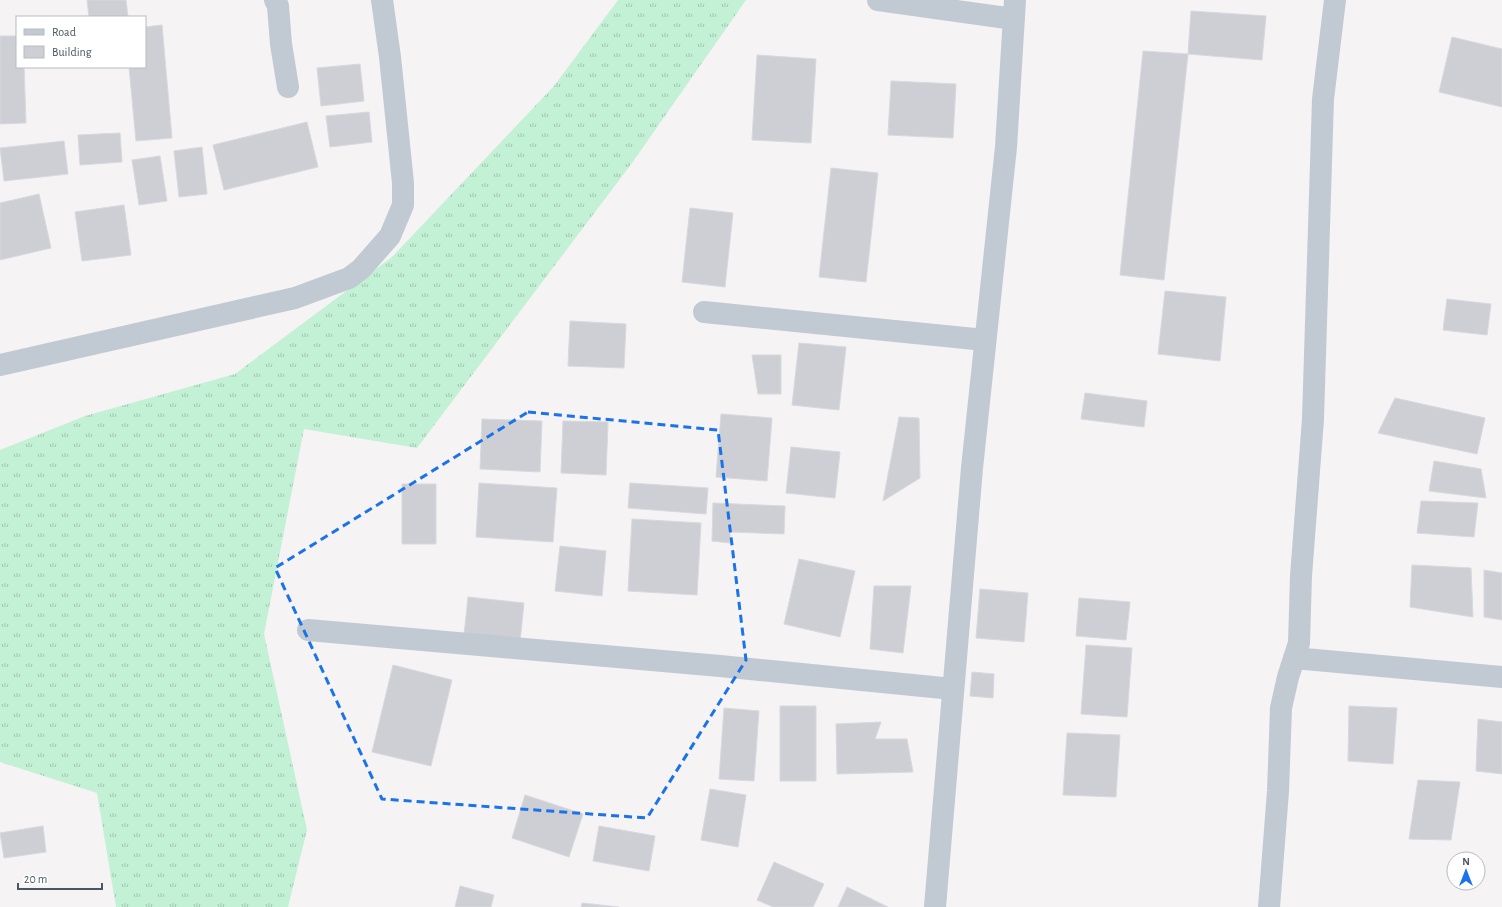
<svg xmlns="http://www.w3.org/2000/svg" width="1502" height="907" viewBox="0 0 1502 907" font-family="'Alegreya Sans',sans-serif">
	<style>
		.grass { fill: url(#grass-tufts) }
		.building { fill: #cdcfd5; stroke: #d7d9de }
		.lines { fill: none; stroke-linecap: round; stroke-linejoin: round }
		.street { stroke: #c1cad2; stroke-width: 22 }
		.marked { fill: none; stroke: #1a73e8; stroke-width: 3; stroke-dasharray: 8 5; stroke-linejoin: round }
	</style>
	<defs>
		<pattern id="grass-tufts" width="24" height="20" patternUnits="userSpaceOnUse"><rect width="24" height="20" fill="#c3f1d5"/><path d="M3 7l-1-3M5 7V3M7 7l1-3M15 17l-1-3M17 17v-4M19 17l1-3" fill="none" stroke="#a0c6b0"/></pattern>
	</defs>
	<rect width="100%" height="100%" fill="#f5f3f3"/>
	<!-- grass -->
	<path class="grass" d="M618 0H746L632 163 417 448 304 429 264 634 307 830 288 907H116L97 793 0 762V450L85 416 235 374 392 257 554 86Z"/>
	<!-- building -->
	<path class="building" d="M87 0H126L128 17H89Z
		M1191 11 1266 16 1262 60 1188 54Z
		M162 25 172 138 136 141 129 67H145V27Z
		M0 36H17V67H24L26 123 0 124Z
		M1452 37 1502 49V107L1439 92Z
		M1143 51 1188 54 1164 280 1120 275Z
		M757 55 816 59 811 143 752 140Z
		M360 64 364 101 321 106 317 68Z
		M891 81 956 84 953 138 888 135Z
		M369 112 372 142 330 147 326 116Z
		M307 122 318 167 224 190 213 145Z
		M120 133 122 162 80 165 78 135Z
		M64 141 68 174 4 181 0 148Z
		M202 147 207 194 179 197 174 151Z
		M160 156 167 201 139 205 132 160Z
		M831 168 878 173 866 282 819 277Z
		M39 194 51 248 0 260V203Z
		M124 205 131 255 82 261 75 212Z
		M690 208 733 213 725 287 682 282Z
		M1165 291 1226 297 1220 361 1158 354Z
		M1447 299 1491 304 1487 335 1443 330Z
		M570 321 626 324 624 368 568 366Z
		M799 343 846 347 839 410 792 405Z
		M752 355H781V394H758Z
		M1085 393 1147 401 1144 427 1081 419Z
		M1395 398 1485 418 1477 454 1378 433Z
		M721 414 772 418 767 481 716 477Z
		M899 417 919 418 920 478 883 501Z
		M482 419 542 421 540 472 480 469Z
		M563 421 608 422 606 475 561 473Z
		M791 447 840 452 835 498 786 493Z
		M1434 461 1481 469 1486 498 1429 491Z
		M479 483 557 488 553 542 476 537Z
		M630 483 708 488 706 514 628 508Z
		M402 484H436V544H402Z
		M1421 501 1478 503 1474 537 1417 533Z
		M713 503 785 506 784 534 730 532V543L712 541Z
		M632 519 701 523 697 595 628 591Z
		M560 546 606 551 602 596 555 591Z
		M799 559 855 571 840 637 784 624Z
		M1412 565 1471 568 1473 617 1410 607Z
		M1484 570 1502 573V620L1484 617Z
		M874 586H911L903 653 870 649Z
		M980 589 1028 593 1024 642 976 638Z
		M468 597 524 603 520 642 464 635Z
		M1079 598 1130 602 1126 640 1076 636Z
		M1086 645 1132 648 1127 717 1081 714Z
		M393 665 452 680 431 766 372 752Z
		M972 672 994 674 993 698 970 696Z
		M780 706H816V781H780Z
		M1349 706 1397 708 1393 764 1348 761Z
		M724 708 759 711 754 781 719 779Z
		M1478 719 1502 722V774L1476 771Z
		M881 722 875 739H907L913 772 837 774 836 724Z
		M1067 733 1120 735 1116 797 1063 795Z
		M1418 780 1460 782 1451 840 1409 839Z
		M710 789 746 795 738 847 701 840Z
		M525 795 583 814 569 857 512 838Z
		M43 826 46 852 4 858 0 833Z
		M599 826 655 836 649 871 593 861Z
		M774 862 824 884 813 907H773L757 900Z
		M460 886 494 895 491 907H455Z
		M847 887 888 907H838Z
		M582 903 619 907H581Z"/>
	<g class="lines">
		<!-- street -->
		<path class="street" d="M275 0 278 6 281 44 288 87
			M878 0 1014 19
			M704 312 985 340
			M0 365 295 298 349 278 361 269 390 236 403 205V183L390 57 382 0
			M308 630 720 666 953 689
			M1294 658 1502 677
			M935 907 972 468 1006 147 1015 0
			M1269 907 1278 791 1281 708 1288 677 1299 643 1301 576 1313 419 1323 99 1335 0"/>
	</g>
	<!-- marked area -->
	<path class="marked" d="M528 412 718 430 746 660 647 818 382 799 275 568Z"/>
	<!-- legend -->
	<rect x="16" y="16" width="130" height="52" fill="#ffffff" stroke="#b7bbc0"/>
	<rect x="24" y="29" width="20" height="6" fill="#c1cad2" stroke="#b7bbc0"/>
	<text x="52" y="36" font-size="12" fill="#4a5661">Road</text>
	<rect x="24" y="46" width="20" height="12" fill="#cdcfd5" stroke="#b7bbc0"/>
	<text x="52" y="56" font-size="12" fill="#4a5661">Building</text>
	<!-- north arrow -->
	<g transform="translate(1466 871)"><circle r="19" fill="#ffffff" stroke="#b7bbc0"/>
	<path d="M0-3L7 15L0 10L-7 15Z" fill="#1a73e8"/>
	<text y="-6" font-size="11" font-weight="bold" text-anchor="middle" fill="#4a5661">N</text>
	</g>
	<!-- scale -->
	<path d="M18 883v6h84v-6" fill="none" stroke="#4a5661" stroke-width="2"/>
	<text x="24" y="883" font-size="12" fill="#4a5661" stroke="#ffffff" stroke-width="3" paint-order="stroke">20 m</text>
</svg>
